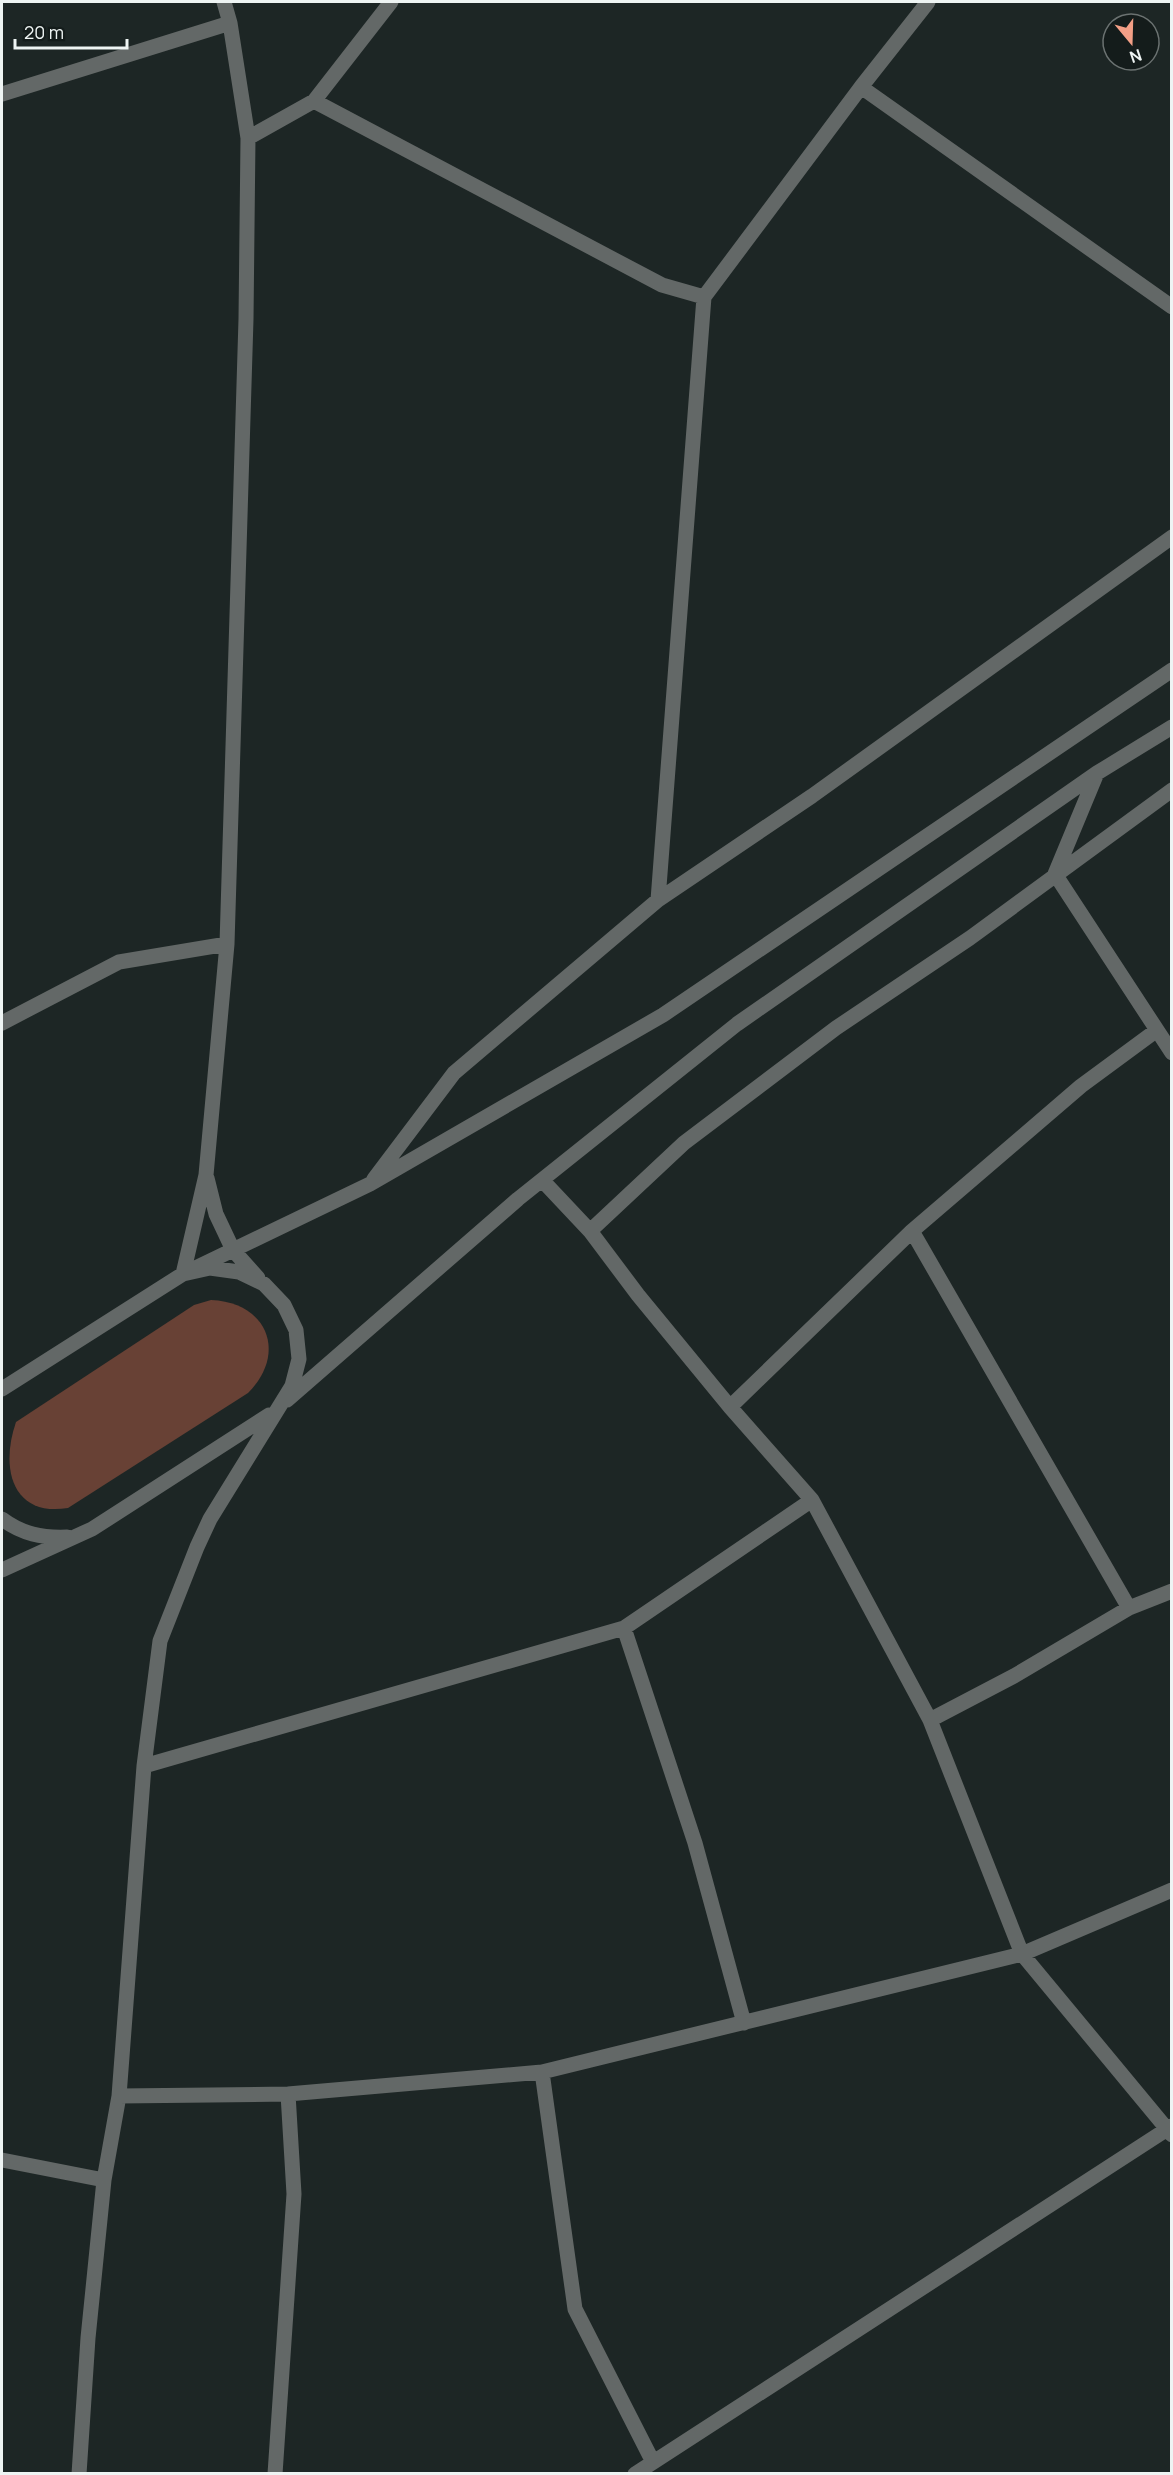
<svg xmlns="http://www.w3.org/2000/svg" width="1173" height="2475" viewBox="0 0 1173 2475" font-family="Manrope,sans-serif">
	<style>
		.green { fill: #684135 }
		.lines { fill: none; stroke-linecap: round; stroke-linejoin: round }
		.minor { stroke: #636867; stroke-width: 15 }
	</style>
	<rect width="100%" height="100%" fill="#1d2625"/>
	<!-- green -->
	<path class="green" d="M211 1300C267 1302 288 1353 248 1393L68 1508C12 1517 0 1468 16 1422L194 1305Z"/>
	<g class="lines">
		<!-- minor -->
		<path class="minor" d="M861 87 1172 307
			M2 94 230 23
			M314 101 662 285 704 297 861 87 928 2
			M248 138 314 101 391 2
			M1097 773 1055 874 1172 1053
			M658 900 704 297
			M2 1023 119 962 227 944
			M207 1178 216 1214 233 1250 258 1278
			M374 1179 454 1073 658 900 812 796 1172 537
			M542 1180 590 1231 638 1295 730 1407 812 1500 930 1720 1022 1954 1172 2135
			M590 1231 684 1143 836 1028 970 938 1172 790
			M912 1231 1129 1608
			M2 1389 183 1274 370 1184 663 1015 1172 670
			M287 1400 518 1199 737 1024 1097 773 1172 727
			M730 1407 912 1231 1081 1086 1157 1030
			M2 1519C22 1534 42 1538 67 1537
			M2 1570 92 1529 269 1415
			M624 1628 695 1843 744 2023
			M930 1720 1014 1676 1129 1608 1172 1591
			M144 1766 624 1628 812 1500
			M542 2072 575 2309 653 2462
			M119 2096 288 2094 542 2072 1022 1954 1172 1890
			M2 2160 104 2180
			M79 2474 88 2338 104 2180 119 2096 144 1766 160 1641 197 1547 210 1519 292 1386 299 1359 296 1330 284 1305 264 1284 239 1272 210 1268 183 1274 206 1175 227 944 246 319 248 138 230 23 224 2
			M275 2474 294 2194 288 2094
			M635 2474 1172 2126"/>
	</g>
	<!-- border -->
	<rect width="1173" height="2475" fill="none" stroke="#eef4f3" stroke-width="6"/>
	<!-- north arrow -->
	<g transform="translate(1131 42) rotate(161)"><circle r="28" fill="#141c1b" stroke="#6b7271" stroke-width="1.5"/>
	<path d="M0-4.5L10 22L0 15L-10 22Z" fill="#f39f86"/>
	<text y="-9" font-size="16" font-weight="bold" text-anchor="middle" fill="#eef4f3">N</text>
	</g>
	<!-- scale -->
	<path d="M15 39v9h112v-9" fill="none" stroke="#eef4f3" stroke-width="3"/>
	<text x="24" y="39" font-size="18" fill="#eef4f3" stroke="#141c1b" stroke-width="4.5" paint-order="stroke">20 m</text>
</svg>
